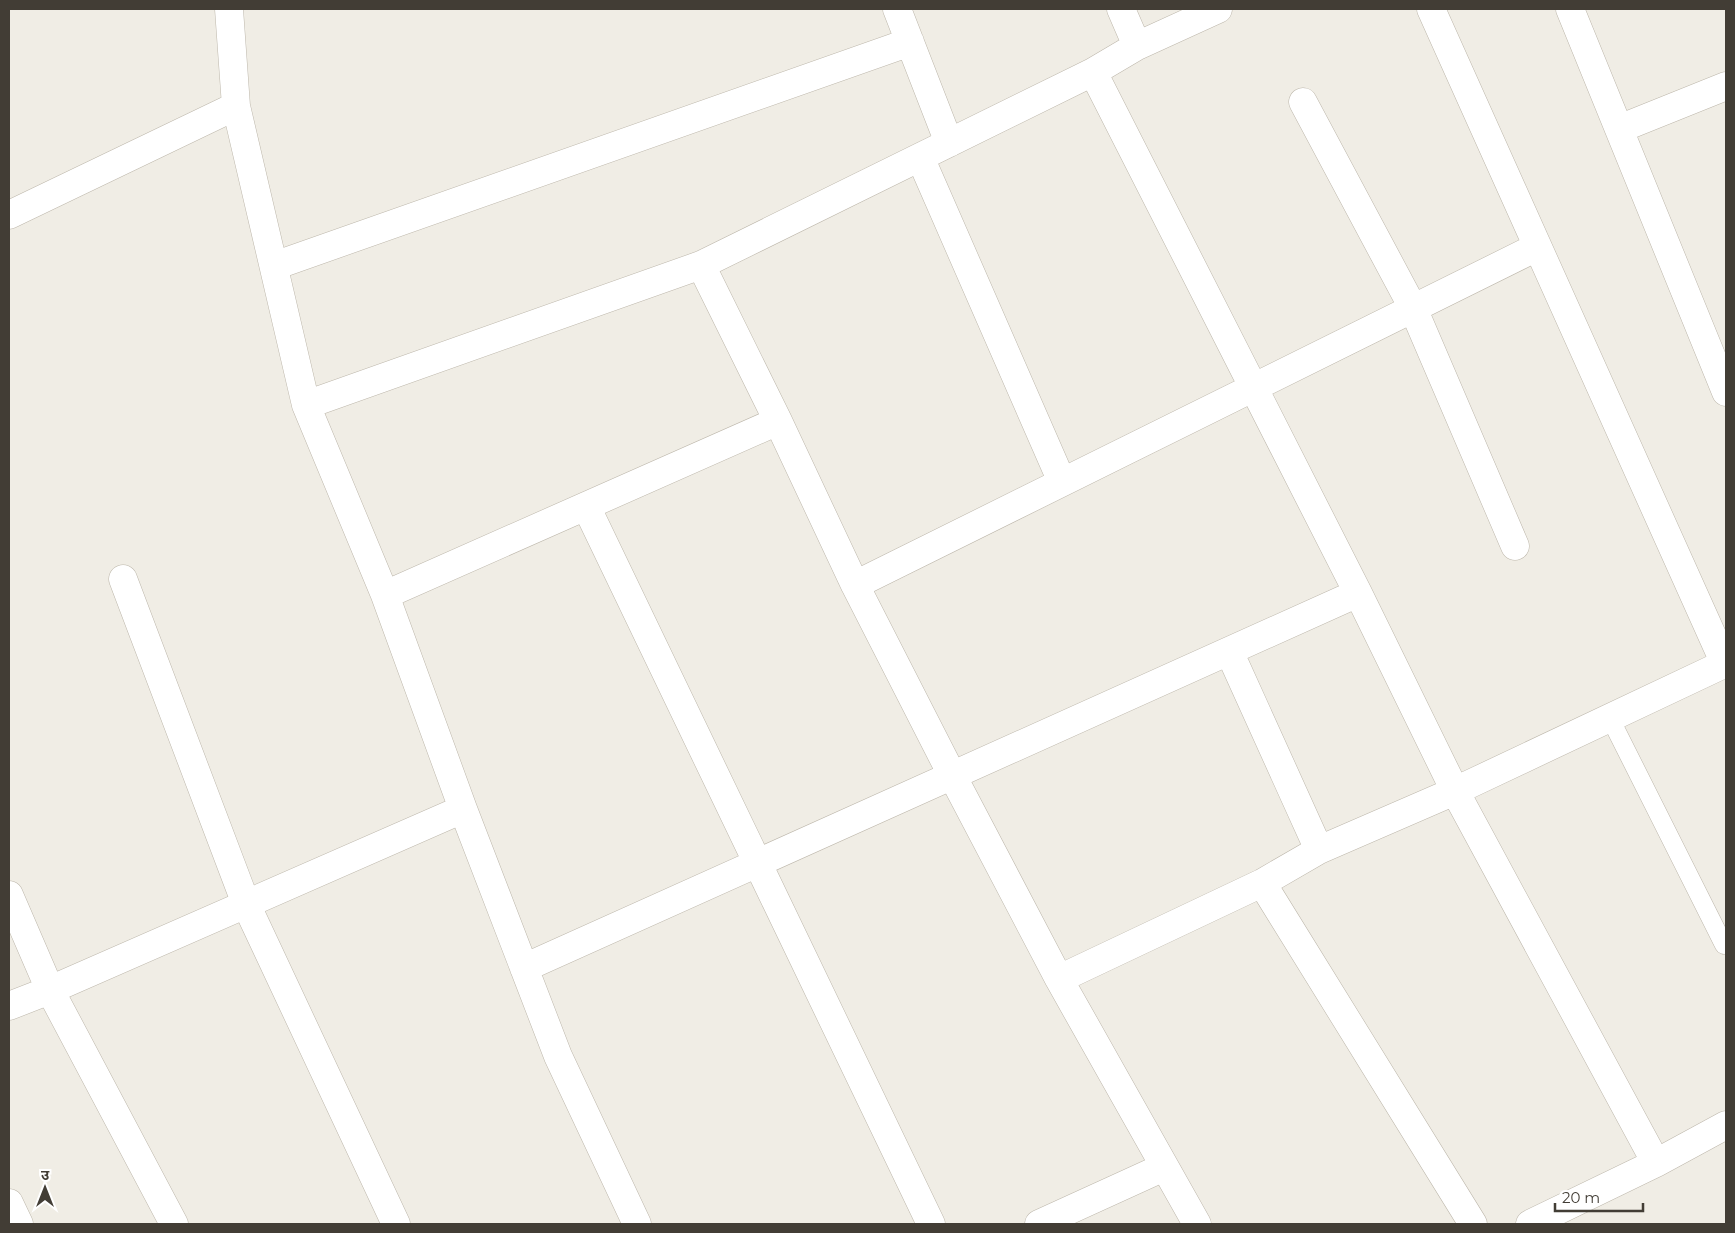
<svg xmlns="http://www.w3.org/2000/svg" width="1735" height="1233" viewBox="0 0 1735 1233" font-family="Montserrat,'Noto Sans Devanagari',sans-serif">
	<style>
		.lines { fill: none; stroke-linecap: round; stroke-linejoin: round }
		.lane-casing { stroke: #bdb7ab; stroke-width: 19 }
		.street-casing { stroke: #bdb7ab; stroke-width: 29 }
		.lane { stroke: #fff; stroke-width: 18 }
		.street { stroke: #fff; stroke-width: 28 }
	</style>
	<rect width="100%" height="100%" fill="#f0ede5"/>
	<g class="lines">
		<defs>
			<path id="lane" d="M1610 718 1724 945"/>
			<path id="street" d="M229 9 236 106 306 405 385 595 463 809 558 1056 637 1224
				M897 9 949 143
				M1121 9 1137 46
				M1431 9 1725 664
				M1570 9 1726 392
				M1093 72 1358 593 1455 791 1656 1163
				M1303 102 1413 308 1515 546
				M1619 129 1726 86
				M920 157 1062 482
				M9 215 236 106
				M701 265 778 421 855 585 952 775 1059 979 1197 1224
				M274 266 910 42
				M306 405 701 265 1093 72 1137 46 1218 9
				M586 506 931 1224
				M123 579 246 904 396 1224
				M855 585 1537 247
				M385 595 778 421
				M1229 651 1319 850
				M1262 883 1473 1224
				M9 895 50 990 174 1224
				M524 968 1358 593
				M1059 979 1262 883 1319 850 1455 791 1726 663
				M9 1006 50 990 463 809
				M9 1203 19 1224
				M1039 1224 1164 1167
				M1530 1224 1656 1163 1726 1125"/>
		</defs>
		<!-- lane casing -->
		<use href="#lane" class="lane-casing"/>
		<!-- street casing -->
		<use href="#street" class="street-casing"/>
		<!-- lane -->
		<use href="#lane" class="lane"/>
		<!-- street -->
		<use href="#street" class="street"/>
	</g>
	<!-- border -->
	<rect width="1735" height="1233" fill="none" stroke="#423d35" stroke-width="20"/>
	<!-- north arrow -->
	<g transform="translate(45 1188)" stroke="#ffffff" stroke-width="4" paint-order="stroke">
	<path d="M0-4L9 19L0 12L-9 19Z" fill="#423d35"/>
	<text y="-8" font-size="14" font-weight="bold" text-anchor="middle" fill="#423d35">उ</text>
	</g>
	<!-- scale -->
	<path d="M1555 1203v8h88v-8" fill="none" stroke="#423d35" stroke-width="2.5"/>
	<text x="1562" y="1203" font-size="15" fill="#423d35" stroke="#ffffff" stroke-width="4" paint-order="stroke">20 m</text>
</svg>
